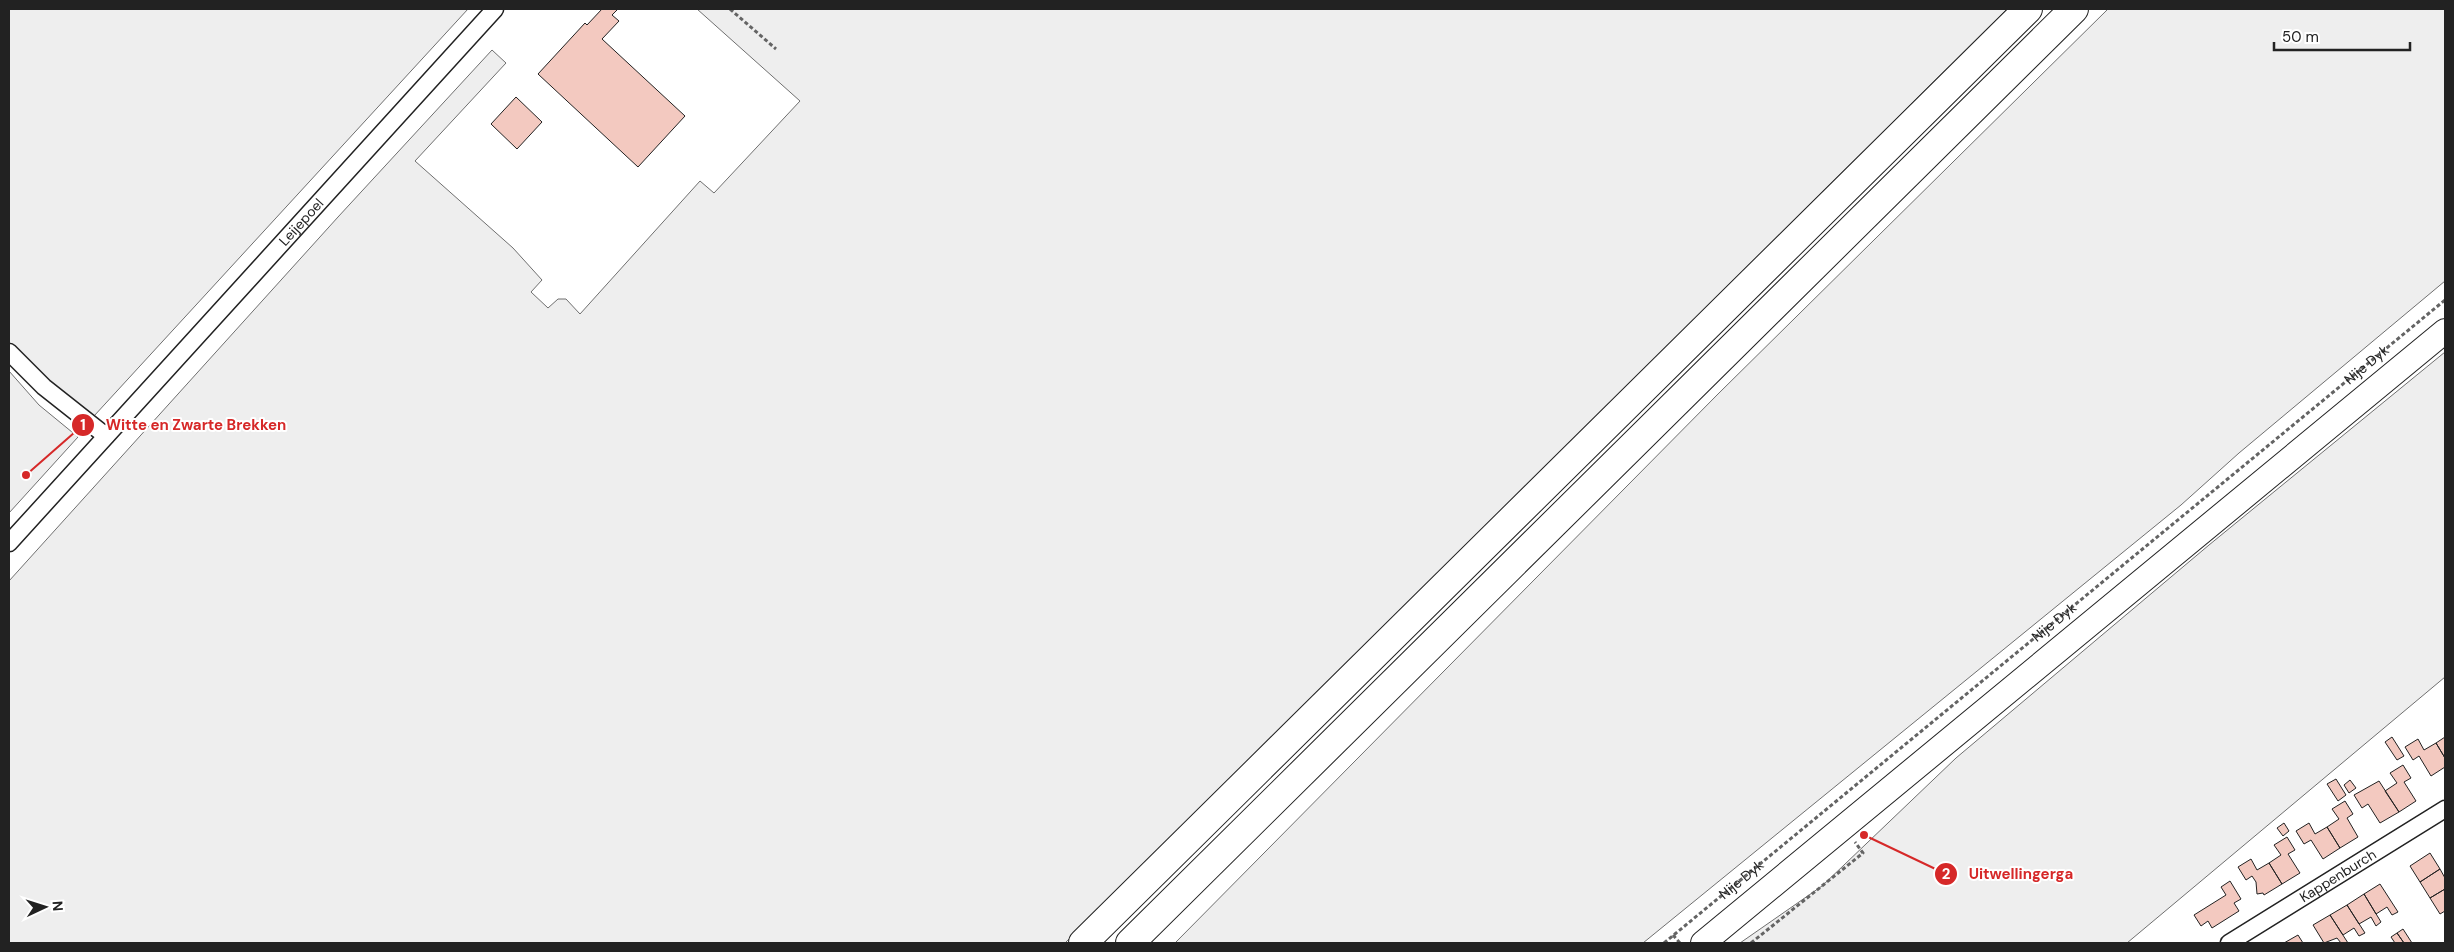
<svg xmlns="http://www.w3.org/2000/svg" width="2454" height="952" viewBox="0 0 2454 952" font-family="'DM Sans',sans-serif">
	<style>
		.green { fill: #eee; stroke: #6f6f6f }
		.building { fill: #f3c9c0; stroke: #222 }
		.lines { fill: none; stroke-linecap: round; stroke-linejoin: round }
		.street-casing { stroke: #222; stroke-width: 19 }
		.secondary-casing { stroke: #222; stroke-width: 26 }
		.highway-casing { stroke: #222; stroke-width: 30 }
		.path { stroke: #646464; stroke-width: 3; stroke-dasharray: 4 2.5; stroke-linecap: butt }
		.street { stroke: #fff; stroke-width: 16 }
		.secondary { stroke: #fff; stroke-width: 24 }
		.highway { stroke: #fff; stroke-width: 28 }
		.labels { text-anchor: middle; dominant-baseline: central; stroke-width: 4; stroke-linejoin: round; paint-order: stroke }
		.street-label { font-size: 14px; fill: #222; stroke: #fff }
		.leader { fill: none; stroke: #d62828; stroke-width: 2 }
		.callout-dot { fill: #d62828; stroke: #fff; stroke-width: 2 }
		.mark-label { font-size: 15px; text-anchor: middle; font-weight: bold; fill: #fff }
		.callout-label { font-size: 15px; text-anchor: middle; font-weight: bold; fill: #d62828; stroke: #fff; stroke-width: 4; stroke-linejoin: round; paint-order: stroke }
	</style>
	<rect width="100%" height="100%" fill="#fff"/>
	<!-- green -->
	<path class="green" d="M9 9H468L94 416C64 394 31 373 9 342Z
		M697 9H2007L1065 943H9V581L338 217 492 50 506 63 415 161 513 248 542 280 531 292 548 308 558 299H566L580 314 700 181 714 193 800 101Z
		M2108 9H2445V281L2239 453 2181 505 1643 943H1175L1718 394Z
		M2445 352V677L2127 943H1740L1822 886 1956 758 2209 545Z
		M9 371 39 405 78 437 9 513Z"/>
	<!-- building -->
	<path class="building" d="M602 9H618L612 15 619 21 602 39 685 116 638 167 538 74 585 23 587 25Z
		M516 97 542 122 517 149 491 124Z
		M2392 737 2404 756 2397 760 2385 742Z
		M2445 737V758L2436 743Z
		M2418 739 2424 750 2436 743 2445 758V767L2431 776 2419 756 2413 760 2405 747Z
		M2403 765 2411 778 2404 782 2416 801 2399 812 2385 791 2397 783 2390 773Z
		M2336 779 2346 795 2338 801 2327 784Z
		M2350 780 2356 788 2349 793 2344 785Z
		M2379 781 2399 812 2380 823 2368 804 2362 808 2354 795Z
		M2345 801 2353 814 2347 818 2358 837 2340 848 2327 827 2339 819 2332 809Z
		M2284 823 2289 831 2283 836 2277 828Z
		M2309 823 2315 834 2327 827 2340 848 2323 859 2311 840 2304 844 2296 831Z
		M2287 837 2295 850 2288 854 2300 873 2282 884 2269 863 2281 855 2274 845Z
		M2430 853 2440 869 2420 882 2410 866Z
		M2251 859 2257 870 2269 863 2282 884 2264 895 2263 893 2257 894 2256 882 2252 876 2246 880 2238 867Z
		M2440 869 2445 878V889L2430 898 2420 882Z
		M2230 881 2241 899 2234 903 2239 911 2212 928 2208 921 2201 926 2194 915 2226 895 2221 887Z
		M2380 884 2398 912 2392 915 2387 907 2376 914 2364 894Z
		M2445 889V911L2440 914 2430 898Z
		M2364 894 2381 922 2376 926 2371 917 2359 924 2347 905Z
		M2347 905 2365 933 2359 936 2354 928 2343 935 2330 915Z
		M2330 915 2348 943H2341L2337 938 2324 943 2313 925Z
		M2403 929 2412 943H2404L2397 933Z
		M2397 933 2404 943H2395L2391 937Z
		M2298 935 2303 943H2284Z"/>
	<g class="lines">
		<defs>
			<g id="street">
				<path d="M9 352 44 387 106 436"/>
				<path id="s2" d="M9 543 495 9"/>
				<path id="s3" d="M2229 943 2445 809"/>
			</g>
			<path id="secondary" d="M1703 943 2445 331"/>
			<path id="highway" d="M1083 943 2028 9
				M1130 943 2074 9"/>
		</defs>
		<!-- street casing -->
		<use href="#street" class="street-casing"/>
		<!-- secondary casing -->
		<use href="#secondary" class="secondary-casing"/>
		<!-- highway casing -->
		<use href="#highway" class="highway-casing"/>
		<!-- path -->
		<g class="path">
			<path d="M730 9 776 49"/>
			<path d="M1673 935 1680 943"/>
			<path id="s1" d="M1664 943 2445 300"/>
			<path d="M1751 943 1863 853 1855 842"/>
		</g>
		<!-- street -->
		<use href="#street" class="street"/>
		<!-- secondary -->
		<use href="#secondary" class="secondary"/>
		<!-- highway -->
		<use href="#highway" class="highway"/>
	</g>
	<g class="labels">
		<!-- street labels -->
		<g class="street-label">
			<text stroke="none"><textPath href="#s2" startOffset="434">Leijepoel</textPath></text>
			<text stroke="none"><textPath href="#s1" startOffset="910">Nije Dyk</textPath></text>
			<text stroke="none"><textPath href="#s1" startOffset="505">Nije Dyk</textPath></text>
			<text stroke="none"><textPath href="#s3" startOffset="128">Kappenburch</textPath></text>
			<text stroke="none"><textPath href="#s1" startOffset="100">Nije Dyk</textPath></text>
		</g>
	</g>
	<!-- callouts -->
	<path class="leader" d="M26 475L83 425M1864 835L1946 874"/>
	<g class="callout-dot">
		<circle cx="26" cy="475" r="5"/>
		<circle cx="1864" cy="835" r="5"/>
		<circle cx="83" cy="425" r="12"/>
		<circle cx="1946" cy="874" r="12"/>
	</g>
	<g class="mark-label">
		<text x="83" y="430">1</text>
		<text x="1946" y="879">2</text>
	</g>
	<g class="callout-label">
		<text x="196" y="430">Witte en Zwarte Brekken</text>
		<text x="2021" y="879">Uitwellingerga</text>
	</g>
	<!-- border -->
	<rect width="2454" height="952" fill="none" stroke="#222222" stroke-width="20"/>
	<!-- north arrow -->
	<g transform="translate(45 907) rotate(86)" stroke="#ffffff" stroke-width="4" paint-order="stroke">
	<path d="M0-4L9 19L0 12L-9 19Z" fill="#222222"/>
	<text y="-8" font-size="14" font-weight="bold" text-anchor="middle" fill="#222222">N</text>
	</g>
	<!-- scale -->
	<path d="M2274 42v8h136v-8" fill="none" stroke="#222222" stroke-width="2.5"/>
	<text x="2282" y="42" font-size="15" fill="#222222" stroke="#ffffff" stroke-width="4" paint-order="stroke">50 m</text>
</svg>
